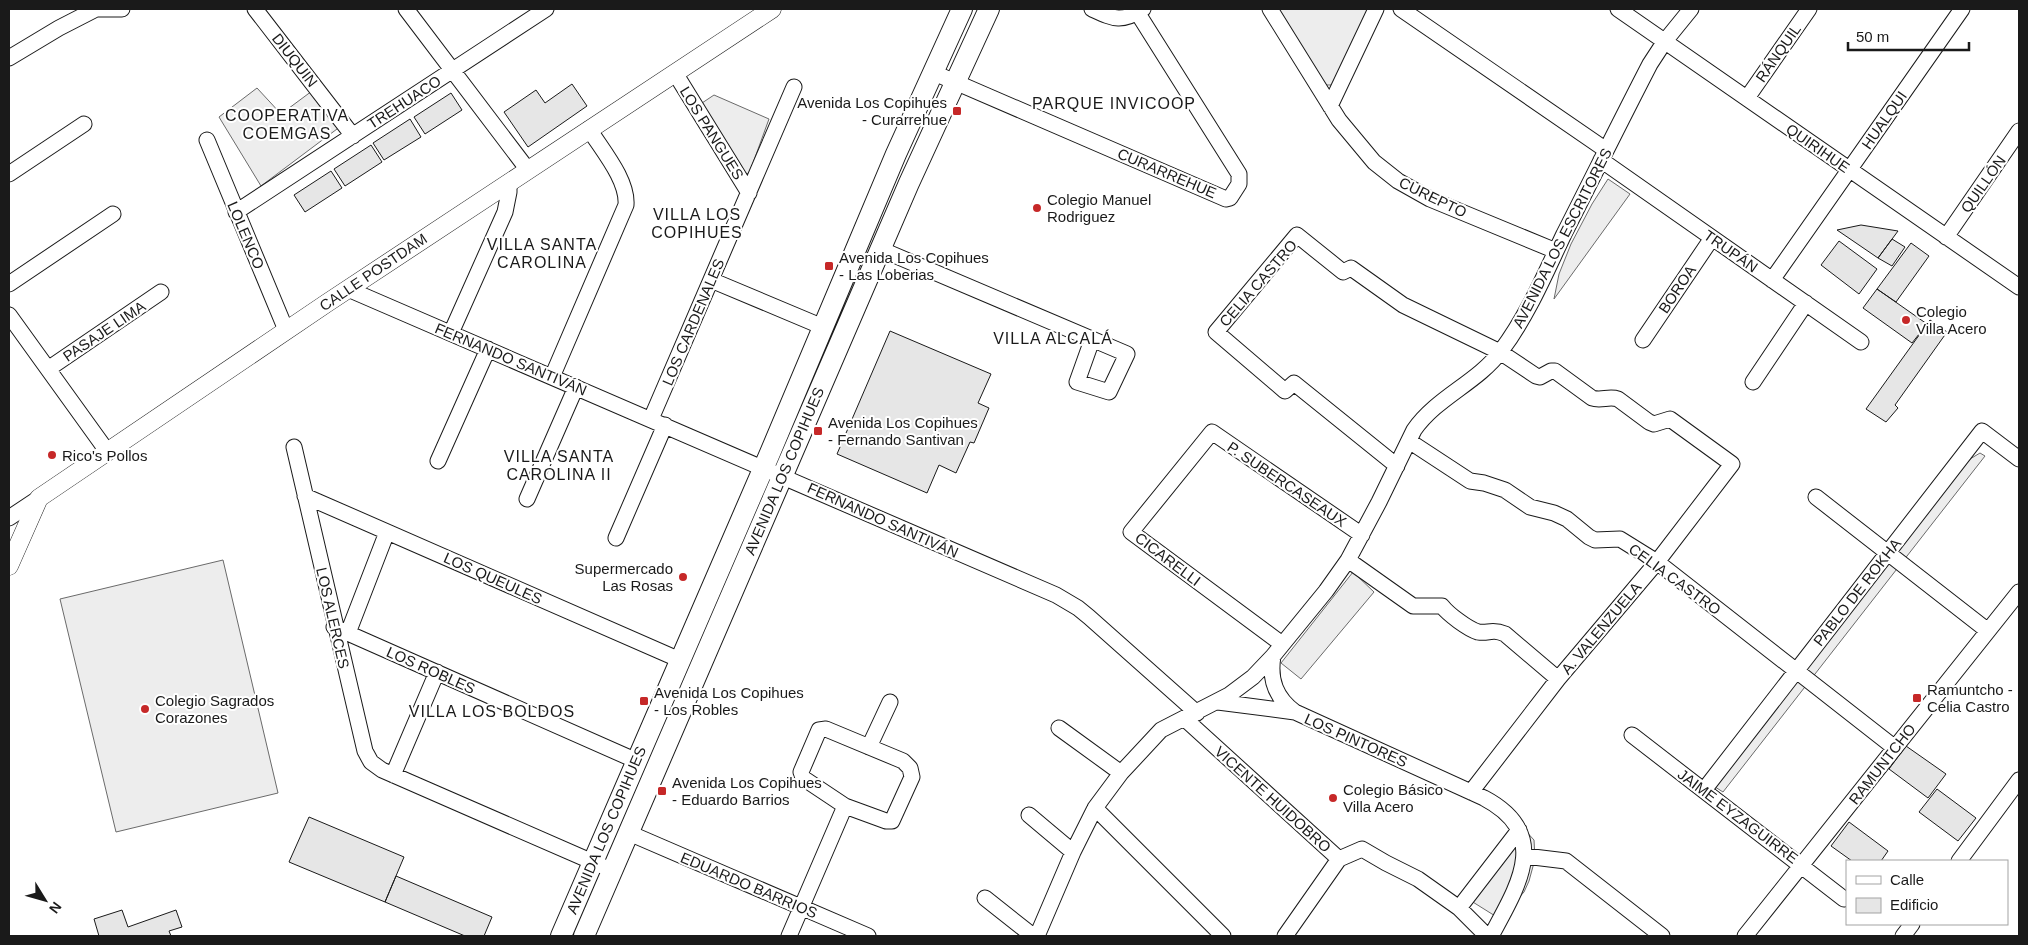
<svg xmlns="http://www.w3.org/2000/svg" width="2028" height="945" viewBox="0 0 2028 945" font-family="Helvetica,sans-serif">
	<style>
		.built { fill: #ededed; stroke: #6a6a6a }
		.building { fill: #e6e6e6; stroke: #1a1a1a }
		.lines { fill: none; stroke-linecap: round; stroke-linejoin: round }
		.minor-casing { stroke: #1a1a1a; stroke-width: 17 }
		.tertiary-casing { stroke: #1a1a1a; stroke-width: 19 }
		.secondary-casing { stroke: #1a1a1a; stroke-width: 22 }
		.minor { stroke: #fff; stroke-width: 15 }
		.tertiary { stroke: #fff; stroke-width: 18 }
		.secondary { stroke: #fff; stroke-width: 20 }
		.poi-dot { fill: #c62828; stroke: #fff; stroke-width: 2 }
		.labels { text-anchor: middle; dominant-baseline: central; stroke-width: 4; stroke-linejoin: round; paint-order: stroke }
		.street-label { font-size: 15px; fill: #1a1a1a; stroke: #fff }
		.poi-label { font-size: 15px; fill: #1a1a1a; stroke: #fff; text-anchor: start }
		.neighbourhood-label { font-size: 16px; letter-spacing: 1px; fill: #1a1a1a; stroke: #fff }
	</style>
	<rect width="100%" height="100%" fill="#fff"/>
	<!-- built -->
	<path class="built" d="M1277 9H1371L1332 85H1325Z
		M257 88 281 114 312 91 341 126 261 186 219 117Z
		M714 95 769 119 749 174 741 172 702 103Z
		M1608 179 1630 194 1554 299 1559 274 1571 244 1592 204Z
		M1980 453 1985 456 1723 792 1712 785 1970 459Z
		M223 560 278 793 116 832 60 599Z
		M1353 572 1374 592 1301 679 1281 663Z
		M1523 828 1534 840 1535 859 1529 881 1524 892 1500 919 1468 899Z"/>
	<!-- building -->
	<path class="building" d="M572 84 587 106 528 147 504 112 536 90 545 103Z
		M451 93 462 110 425 134 414 117Z
		M410 119 421 137 384 160 373 143Z
		M371 145 382 162 345 186 334 169Z
		M331 171 342 188 305 212 294 195Z
		M1861 225 1898 231 1878 258 1837 230Z
		M1892 239 1905 247 1892 266 1878 258Z
		M1839 241 1877 269 1859 294 1821 265Z
		M1911 243 1929 256 1896 302 1877 289Z
		M1877 289 1927 324 1912 343 1863 308Z
		M1930 320 1947 332 1895 405 1898 408 1886 422 1866 409Z
		M890 331 991 374 978 403 989 408 974 443 970 442 956 473 939 465 927 493 837 454Z
		M1906 746 1946 774 1928 798 1889 769Z
		M1937 789 1976 818 1958 841 1919 812Z
		M309 817 404 857 385 902 289 862Z
		M1849 822 1888 851 1881 861H1852L1831 846Z
		M396 876 492 917 484 936H465L385 902Z
		M122 910 128 927 176 910 182 927 169 931 171 936H99L94 919Z"/>
	<g class="lines">
		<defs>
			<path id="minor" d="M255 9 353 136
				M406 9 528 170
				M1092 9C1114 19 1121 23 1143 9
				M1270 9 1339 120 1374 162 1398 181 1430 199 1556 251
				M1401 9 1606 150
				M1618 9 2019 287
				M9 58 59 28 96 9H122
				M932 72 1226 199 1230 198 1239 184V174L1137 12
				M675 73 749 193
				M1747 98 1809 9
				M1330 106 1376 9
				M207 140 286 330
				M1601 160 1861 342
				M9 174 84 124
				M236 212 546 9
				M1946 237 2019 131
				M880 249 1127 354 1109 392 1077 382 1092 340
				M711 280 823 327
				M1772 280 1962 9
				M9 284 113 214
				M348 289 1056 595 1078 608 1089 617 1197 713
				M9 315 107 451
				M451 333 505 212 509 192V182
				M1643 340 1712 238
				M48 369 161 292
				M552 377 626 205C628 180 602 150 589 129
				M1753 382 1806 303
				M651 419 794 87
				M1409 441 1470 481 1484 483 1505 490 1530 507 1554 513 1567 519 1589 537 1595 540 1620 539 1657 562 1895 748
				M294 447 365 751 371 762 382 770 602 866
				M438 461 488 349
				M1397 466 1294 383 1285 391 1216 332 1297 235 1343 272 1351 268 1403 305 1500 352 1536 376 1540 377 1551 371H1555L1592 398C1601 401 1609 396 1618 399L1649 422 1654 424 1670 419 1732 464 1657 562 1558 679 1471 792
				M305 496 680 660
				M1816 497 1988 631
				M527 499 576 387
				M9 518 39 498
				M616 538 665 425
				M1348 560 1413 606H1442C1448 614 1468 629 1478 632 1489 634 1491 628 1505 634L1558 679
				M334 627 637 761
				M348 633 387 532
				M1282 644 1131 532 1212 432 1362 535
				M1273 656C1269 680 1276 698 1295 712L1484 798C1552 834 1518 886 1491 936
				M1218 702 1295 712
				M1185 719 1339 859
				M1059 728 1121 773
				M826 729 903 761 910 768 912 777 892 821H886L845 806 803 778 801 772 819 730Z
				M1632 735 1844 899
				M869 747 890 702
				M393 775 437 672
				M1704 790 1982 431 2019 459
				M1095 808 1223 936
				M1029 815 1073 852
				M629 833 868 936
				M1525 856 1566 861 1662 936
				M1339 859 1362 849 1386 863 1418 879 1459 908 1487 936
				M1959 861 2019 780
				M985 898 1033 936
				M1459 908 1519 830
				M789 936 845 806
				M1037 936 1073 852 1095 808 1121 773 1161 730 1229 695 1253 677 1273 656 1326 591 1348 560 1379 502 1414 430C1437 397 1477 383 1501 351 1528 315 1545 274 1564 234 1593 177 1621 120 1650 64L1665 41 1691 9
				M1285 936 1339 859
				M1745 936 2019 592
				M1903 936 1912 924"/>
			<path id="tertiary" d="M9 566 39 498 327 303 772 9"/>
			<path id="secondary" d="M561 936 770 453 896 154 962 9
				M584 936 909 183 989 9"/>
		</defs>
		<!-- minor casing -->
		<use href="#minor" class="minor-casing"/>
		<!-- tertiary casing -->
		<use href="#tertiary" class="tertiary-casing"/>
		<!-- secondary casing -->
		<use href="#secondary" class="secondary-casing"/>
		<!-- minor -->
		<use href="#minor" class="minor"/>
		<!-- tertiary -->
		<use href="#tertiary" class="tertiary"/>
		<!-- secondary -->
		<use href="#secondary" class="secondary"/>
	</g>
	<!-- markers -->
	<g class="poi-dot">
		<rect x="952" y="106" width="10" height="10" rx="2.5"/>
		<circle cx="1037" cy="208" r="5"/>
		<rect x="824" y="261" width="10" height="10" rx="2.5"/>
		<circle cx="1906" cy="320" r="5"/>
		<rect x="813" y="426" width="10" height="10" rx="2.5"/>
		<circle cx="52" cy="455" r="5"/>
		<circle cx="683" cy="577" r="5"/>
		<rect x="1912" y="693" width="10" height="10" rx="2.5"/>
		<rect x="639" y="696" width="10" height="10" rx="2.5"/>
		<circle cx="145" cy="709" r="5"/>
		<rect x="657" y="786" width="10" height="10" rx="2.5"/>
		<circle cx="1333" cy="798" r="5"/>
	</g>
	<g class="labels">
		<!-- street labels -->
		<g class="street-label">
			<text transform="translate(1778 53) rotate(-55)">RÁNQUIL</text>
			<text transform="translate(295 60) rotate(52)">DIUQUIN</text>
			<text transform="translate(404 102) rotate(-33)">TREHUACO</text>
			<text transform="translate(1884 120) rotate(-55)">HUALQUI</text>
			<text transform="translate(712 133) rotate(58)">LOS PANGUES</text>
			<text transform="translate(1818 148) rotate(35)">QUIRIHUE</text>
			<text transform="translate(1167 173) rotate(23)">CURARREHUE</text>
			<text transform="translate(1983 184) rotate(-55)">QUILLÓN</text>
			<text transform="translate(1433 197) rotate(26)">CUREPTO</text>
			<text transform="translate(246 235) rotate(67)">LOLENCO</text>
			<text transform="translate(1562 238) rotate(-63)">AVENIDA LOS ESCRITORES</text>
			<text transform="translate(1731 251) rotate(35)">TRUPÁN</text>
			<text transform="translate(373 272) rotate(-34)">CALLE POSTDAM</text>
			<text transform="translate(1258 283) rotate(-49)">CELIA CASTRO</text>
			<text transform="translate(1677 289) rotate(-56)">BOROA</text>
			<text transform="translate(693 322) rotate(-67)">LOS CARDENALES</text>
			<text transform="translate(104 331) rotate(-34)">PASAJE LIMA</text>
			<text transform="translate(511 359) rotate(23)">FERNANDO SANTIVÁN</text>
			<text transform="translate(784 471) rotate(-67)">AVENIDA LOS COPIHUES</text>
			<text transform="translate(1287 484) rotate(34)">P. SUBERCASEAUX</text>
			<text transform="translate(883 520) rotate(24)">FERNANDO SANTIVÁN</text>
			<text transform="translate(1168 559) rotate(37)">CICARELLI</text>
			<text transform="translate(493 578) rotate(24)">LOS QUEULES</text>
			<text transform="translate(1675 579) rotate(36)">CELIA CASTRO</text>
			<text transform="translate(1857 592) rotate(-52)">PABLO DE ROKHA</text>
			<text transform="translate(333 618) rotate(77)">LOS ALERCES</text>
			<text transform="translate(1601 628) rotate(-50)">A. VALENZUELA</text>
			<text transform="translate(431 670) rotate(24)">LOS ROBLES</text>
			<text transform="translate(1356 740) rotate(24)">LOS PINTORES</text>
			<text transform="translate(1882 764) rotate(-52)">RAMUNTCHO</text>
			<text transform="translate(1273 799) rotate(42)">VICENTE HUIDOBRO</text>
			<text transform="translate(1738 816) rotate(37)">JAIME EYZAGUIRRE</text>
			<text transform="translate(606 830) rotate(-67)">AVENIDA LOS COPIHUES</text>
			<text transform="translate(749 885) rotate(23)">EDUARDO BARRIOS</text>
		</g>
		<!-- poi labels -->
		<g class="poi-label">
			<text x="947" y="102" text-anchor="end">Avenida Los Copihues<tspan x="947" dy="17">- Curarrehue</tspan></text>
			<text x="1047" y="199">Colegio Manuel<tspan x="1047" dy="17">Rodriguez</tspan></text>
			<text x="839" y="257">Avenida Los Copihues<tspan x="839" dy="17">- Las Loberias</tspan></text>
			<text x="1916" y="311">Colegio<tspan x="1916" dy="17">Villa Acero</tspan></text>
			<text x="828" y="422">Avenida Los Copihues<tspan x="828" dy="17">- Fernando Santivan</tspan></text>
			<text x="62" y="455">Rico's Pollos</text>
			<text x="673" y="568" text-anchor="end">Supermercado<tspan x="673" dy="17">Las Rosas</tspan></text>
			<text x="1927" y="689">Ramuntcho -<tspan x="1927" dy="17">Celia Castro</tspan></text>
			<text x="654" y="692">Avenida Los Copihues<tspan x="654" dy="17">- Los Robles</tspan></text>
			<text x="155" y="700">Colegio Sagrados<tspan x="155" dy="17">Corazones</tspan></text>
			<text x="672" y="782">Avenida Los Copihues<tspan x="672" dy="17">- Eduardo Barrios</tspan></text>
			<text x="1343" y="789">Colegio Básico<tspan x="1343" dy="17">Villa Acero</tspan></text>
		</g>
		<!-- neighbourhood labels -->
		<g class="neighbourhood-label">
			<text x="1114" y="103">PARQUE INVICOOP</text>
			<text x="287" y="115">COOPERATIVA<tspan x="287" dy="18">COEMGAS</tspan></text>
			<text x="697" y="214">VILLA LOS<tspan x="697" dy="18">COPIHUES</tspan></text>
			<text x="542" y="244">VILLA SANTA<tspan x="542" dy="18">CAROLINA</tspan></text>
			<text x="1053" y="338">VILLA ALCALÁ</text>
			<text x="559" y="456">VILLA SANTA<tspan x="559" dy="18">CAROLINA II</tspan></text>
			<text x="492" y="711">VILLA LOS BOLDOS</text>
		</g>
	</g>
	<!-- border -->
	<rect width="2028" height="945" fill="none" stroke="#1a1a1a" stroke-width="20"/>
	<!-- legend -->
	<rect x="1846" y="860" width="162" height="65" fill="#ffffff" stroke="#a3a3a3"/>
	<rect x="1856" y="876" width="25" height="8" fill="#ffffff" stroke="#a3a3a3"/>
	<text x="1890" y="885" font-size="15" fill="#1a1a1a">Calle</text>
	<rect x="1856" y="898" width="25" height="15" fill="#e6e6e6" stroke="#a3a3a3"/>
	<text x="1890" y="910" font-size="15" fill="#1a1a1a">Edificio</text>
	<!-- north arrow -->
	<g transform="translate(45 900) rotate(127)" stroke="#ffffff" stroke-width="4" paint-order="stroke">
	<path d="M0-4L9 19L0 12L-9 19Z" fill="#1a1a1a"/>
	<text y="-8" font-size="14" font-weight="bold" text-anchor="middle" fill="#1a1a1a">N</text>
	</g>
	<!-- scale -->
	<path d="M1848 42v8h121v-8" fill="none" stroke="#1a1a1a" stroke-width="2.5"/>
	<text x="1856" y="42" font-size="15" fill="#1a1a1a" stroke="#ffffff" stroke-width="4" paint-order="stroke">50 m</text>
</svg>
